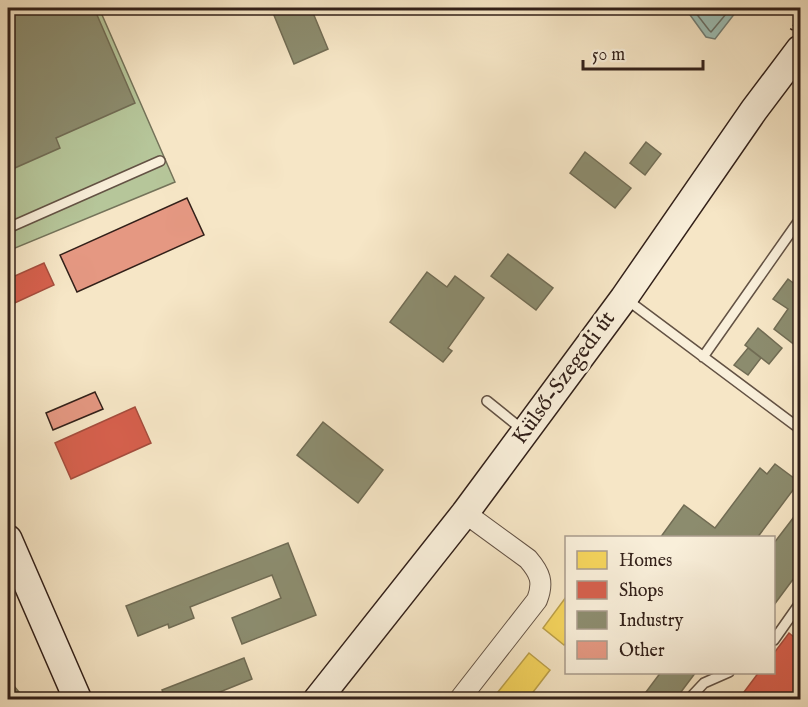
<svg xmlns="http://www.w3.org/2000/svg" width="808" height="707" viewBox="0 0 808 707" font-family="'IM FELL English',serif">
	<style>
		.green { fill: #b6c69a; stroke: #74735a; stroke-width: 1.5 }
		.water { fill: #9dbfb6; stroke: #727f77; stroke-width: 1.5 }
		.homes { fill: #f6d55c; stroke: #bb9f48; stroke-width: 1.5 }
		.shops { fill: #d6604d; stroke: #a54d3d; stroke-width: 1.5 }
		.industry { fill: #8c8c6e; stroke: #716c54; stroke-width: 1.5 }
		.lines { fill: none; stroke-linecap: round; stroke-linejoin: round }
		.shore { stroke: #687068; stroke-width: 1.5 }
		.building { fill: #e59882; stroke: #322019; stroke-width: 1.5 }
		.lane-casing { stroke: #635244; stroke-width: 12 }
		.street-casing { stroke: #635244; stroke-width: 22 }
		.secondary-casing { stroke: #322019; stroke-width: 30 }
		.path { stroke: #322019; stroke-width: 3; stroke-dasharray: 1.5 3; stroke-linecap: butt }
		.lane { stroke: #f9efda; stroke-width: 9 }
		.street { stroke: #f9efda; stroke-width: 20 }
		.secondary { stroke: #f9efda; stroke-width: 27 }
		.labels { text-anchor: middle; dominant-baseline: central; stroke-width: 6; stroke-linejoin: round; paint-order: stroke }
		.street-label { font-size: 22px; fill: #322019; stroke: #f9efda }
	</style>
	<rect width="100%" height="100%" fill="#f6e6c6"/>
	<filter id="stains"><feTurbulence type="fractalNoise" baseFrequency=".00333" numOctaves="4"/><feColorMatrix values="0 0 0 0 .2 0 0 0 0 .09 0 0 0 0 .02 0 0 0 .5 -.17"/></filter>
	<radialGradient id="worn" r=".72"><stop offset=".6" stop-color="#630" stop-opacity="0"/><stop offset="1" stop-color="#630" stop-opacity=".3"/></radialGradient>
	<!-- green -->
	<path class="green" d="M8 8H99L175 182 8 251Z"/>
	<!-- water -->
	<path class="water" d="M685 8H739L715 39 706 37Z"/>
	<!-- homes -->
	<path class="homes" d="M566 597V643L564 645 543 628Z
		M529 653 550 670 527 700H508L498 692Z"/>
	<!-- shops -->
	<path class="shops" d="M44 263 54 285 8 306V279Z
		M135 407 151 443 71 479 55 443Z
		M789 633 800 642V700H738L759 672H774V653Z"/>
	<!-- industry -->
	<path class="industry" d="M8 8H94L135 103 56 138 60 148 8 171Z
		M271 8H311L328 49 294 64Z
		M646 142 661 154 645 175 630 163Z
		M585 152 631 188 615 208 570 173Z
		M508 254 553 288 536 310 491 276Z
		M427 272 447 287 455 276 484 298 448 348 452 351 443 362 390 322Z
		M788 279 800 288V349L774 329 788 309 773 299Z
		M758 328 782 348 769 364 745 345Z
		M748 348 761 358 748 375 734 365Z
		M323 422 383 470 358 503 297 455Z
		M775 464 799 482 757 538H660L684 505 715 528 760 468 767 474Z
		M797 513 800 516V570L774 605V543Z
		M288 543 316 615 242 644 232 618 281 598 272 575 190 607 194 618 169 628 168 624 138 636 126 606Z
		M244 658 252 679 200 700H166L162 690Z
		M661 672H696L675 700H640Z
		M8 679 19 692 11 700H8Z"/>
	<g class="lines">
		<!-- shore -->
		<path class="shore" d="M692 8 709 30 711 32 731 8"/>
	</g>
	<!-- building -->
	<path class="building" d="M187 198 204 235 77 292 60 255Z
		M95 392 103 409 53 430 46 413Z"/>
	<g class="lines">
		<defs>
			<path id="lane" d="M8 228 160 161
				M626 299 800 429
				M703 357 800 219
				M487 401 523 430
				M774 640 800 603
				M688 700 704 683 729 672"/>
			<path id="street" d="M459 700 537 600C544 582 540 573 528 559L465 513"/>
			<path id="secondary" d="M8 539 78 700
				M317 700 465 513 624 298 754 110 800 49"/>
		</defs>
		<!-- lane casing -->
		<use href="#lane" class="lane-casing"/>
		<!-- street casing -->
		<use href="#street" class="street-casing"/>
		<!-- secondary casing -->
		<use href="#secondary" class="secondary-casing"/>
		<!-- path -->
		<path class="path" d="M791 30 800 17"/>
		<!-- lane -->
		<use href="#lane" class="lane"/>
		<!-- street -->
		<use href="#street" class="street"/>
		<!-- secondary -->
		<use href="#secondary" class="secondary"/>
	</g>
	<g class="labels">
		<!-- street labels -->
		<g class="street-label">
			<text transform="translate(564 378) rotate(-54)">Külső-Szegedi út</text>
		</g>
	</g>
	<!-- margin -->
	<rect width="808" height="707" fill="none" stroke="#f6e6c6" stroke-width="30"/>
	<rect x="9" y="9" width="790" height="689" fill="none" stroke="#322019" stroke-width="3"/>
	<rect x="15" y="15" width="778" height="677" fill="none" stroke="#322019" stroke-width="1.5"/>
	<!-- legend -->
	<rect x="565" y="536" width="210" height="138" fill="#f9efda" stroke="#a99c8d" stroke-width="1.5"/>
	<rect x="577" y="551" width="30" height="18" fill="#f6d55c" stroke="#a99c8d" stroke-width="1.5"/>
	<text x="619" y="566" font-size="18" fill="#322019">Homes</text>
	<rect x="577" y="581" width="30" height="18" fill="#d6604d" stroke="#a99c8d" stroke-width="1.5"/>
	<text x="619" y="596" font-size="18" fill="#322019">Shops</text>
	<rect x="577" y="611" width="30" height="18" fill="#8c8c6e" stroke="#a99c8d" stroke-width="1.5"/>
	<text x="619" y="626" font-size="18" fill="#322019">Industry</text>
	<rect x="577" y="641" width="30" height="18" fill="#e59882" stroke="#a99c8d" stroke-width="1.5"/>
	<text x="619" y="656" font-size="18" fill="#322019">Other</text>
	<!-- scale -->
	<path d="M583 60v9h120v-9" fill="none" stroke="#322019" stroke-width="3"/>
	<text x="592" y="60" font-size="18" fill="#322019" stroke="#f9efda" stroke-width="4.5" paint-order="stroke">50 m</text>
	<rect width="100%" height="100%" filter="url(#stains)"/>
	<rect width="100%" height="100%" fill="url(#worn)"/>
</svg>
